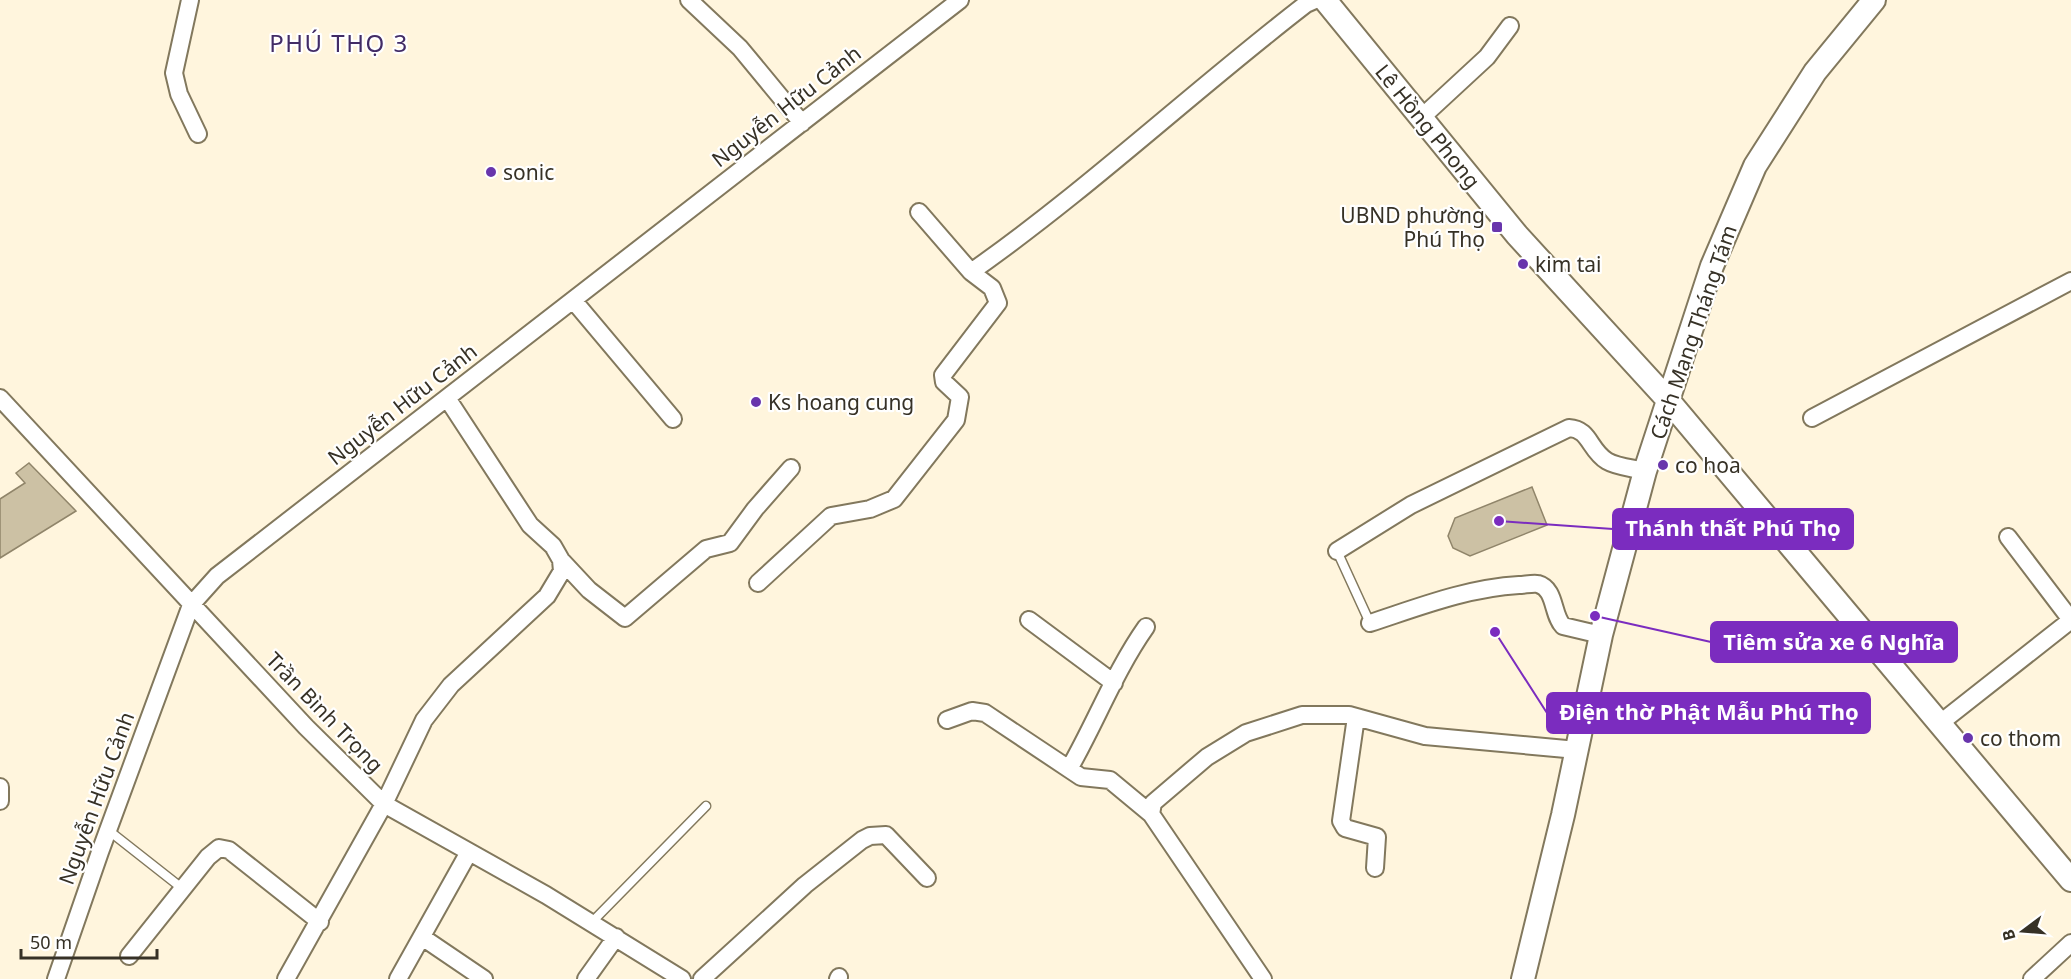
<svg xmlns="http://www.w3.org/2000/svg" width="2071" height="979" viewBox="0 0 2071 979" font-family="'Noto Sans',sans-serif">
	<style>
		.building { fill: #ccc1a4; stroke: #90856a; stroke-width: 1.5 }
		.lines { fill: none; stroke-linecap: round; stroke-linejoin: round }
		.lane-casing { stroke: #82785d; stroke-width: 11 }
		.street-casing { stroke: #82785d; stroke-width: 20 }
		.secondary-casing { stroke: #82785d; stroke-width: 26 }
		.lane { stroke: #fff; stroke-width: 8 }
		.street { stroke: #fff; stroke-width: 16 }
		.secondary { stroke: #fff; stroke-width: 22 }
		.poi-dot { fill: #6835ac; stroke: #fff; stroke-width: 2 }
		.labels { text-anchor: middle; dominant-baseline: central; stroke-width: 4.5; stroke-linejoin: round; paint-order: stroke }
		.street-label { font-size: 21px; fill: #363126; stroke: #fff }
		.poi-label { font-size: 21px; fill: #363126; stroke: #fff; text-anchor: start }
		.quarter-label { font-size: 24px; letter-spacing: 1.5px; fill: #422c66; stroke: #fff }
		.leader { fill: none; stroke: #7b2cbf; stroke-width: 2 }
		.callout-dot { fill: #7b2cbf; stroke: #fff; stroke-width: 2 }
		.callout { fill: #7b2cbf; stroke: #7b2cbf; stroke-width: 2 }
		.callout-label { font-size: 22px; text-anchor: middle; font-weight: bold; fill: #fff }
	</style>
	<rect width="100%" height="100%" fill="#fff5dd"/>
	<!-- building -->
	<path class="building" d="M29 463 76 511 0 558V499L25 483 16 473Z
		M1532 487 1547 525 1470 556 1453 548 1448 536 1455 518Z"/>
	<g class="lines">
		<defs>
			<path id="lane" d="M1337 551 1370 623
				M108 830 183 889
				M592 922 706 806"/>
			<path id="street" d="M190 0 174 73 179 94 198 134
				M689 0 740 48 802 123
				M1421 118 1487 57 1510 26
				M919 212 971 272
				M573 300 673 419
				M0 398 306 727 384 804 546 895 682 979
				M1812 418 2071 281
				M2008 537 2071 620
				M1337 551 1411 505 1569 428C1590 429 1589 450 1607 461 1617 467 1633 468 1645 471
				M561 560 589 590 625 618 706 549 730 543 755 509 791 468
				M758 583 831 516 870 509 894 499 956 420 960 397 944 382 943 375 998 303 992 288 971 272C1088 190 1193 91 1306 4L1315 0
				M1029 620 1114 683
				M1370 623C1419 607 1467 588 1519 585 1524 585 1533 583 1538 584 1556 589 1552 615 1563 626L1601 635
				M1146 627C1115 671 1096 722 1069 769L1081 777 1110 780 1151 814
				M1356 717 1341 821 1345 828 1377 837 1375 868
				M947 720 972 711 985 713 1069 769
				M1939 724 2071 620
				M0 787V801
				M422 937 484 979
				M129 956 208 857 219 848 229 850 320 922
				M56 979 100 852 191 605 217 576 960 0
				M286 979 384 804 424 720 451 685 547 596 562 571 561 560 553 546 530 525 447 398
				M398 979 469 852
				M586 979 616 937
				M702 979 805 885 862 840 870 836 886 835 927 878
				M838 979 839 977
				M1263 979 1151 814 1153 803 1207 757 1246 733 1302 715H1349L1425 736 1577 750
				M2032 979 2071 943"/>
			<path id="secondary" d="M1325 0 1517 235 1668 400 2071 880
				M1523 979 1563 815 1601 635 1645 471 1712 266 1755 166 1815 72 1874 0"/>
		</defs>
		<!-- lane casing -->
		<use href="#lane" class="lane-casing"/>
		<!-- street casing -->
		<use href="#street" class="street-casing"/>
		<!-- secondary casing -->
		<use href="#secondary" class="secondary-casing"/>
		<!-- lane -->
		<use href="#lane" class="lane"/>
		<!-- street -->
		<use href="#street" class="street"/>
		<!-- secondary -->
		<use href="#secondary" class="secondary"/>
	</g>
	<!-- markers -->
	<g class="poi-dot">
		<circle cx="491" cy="172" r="6"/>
		<rect x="1491" y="221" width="12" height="12" rx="3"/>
		<circle cx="1523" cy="264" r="6"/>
		<circle cx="756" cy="402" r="6"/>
		<circle cx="1663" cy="465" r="6"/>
		<circle cx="1968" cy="738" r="6"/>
	</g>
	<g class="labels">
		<!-- street labels -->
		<g class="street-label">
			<text transform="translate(786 106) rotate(-38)">Nguyễn Hữu Cảnh</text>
			<text transform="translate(1428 126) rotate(51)">Lê Hồng Phong</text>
			<text transform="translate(1693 332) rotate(-71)">Cách Mạng Tháng Tám</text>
			<text transform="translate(402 404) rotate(-38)">Nguyễn Hữu Cảnh</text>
			<text transform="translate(325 712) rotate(46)">Trần Bình Trọng</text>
			<text transform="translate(96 798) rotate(-70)">Nguyễn Hữu Cảnh</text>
		</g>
		<!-- poi labels -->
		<g class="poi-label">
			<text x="503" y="172">sonic</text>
			<text x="1485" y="215" text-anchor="end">UBND phường<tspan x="1485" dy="24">Phú Thọ</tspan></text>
			<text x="1535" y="264">kim tai</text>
			<text x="768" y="402">Ks hoang cung</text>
			<text x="1675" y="465">co hoa</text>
			<text x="1980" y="738">co thom</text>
		</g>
		<!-- quarter labels -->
		<g class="quarter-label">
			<text x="339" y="42">PHÚ THỌ 3</text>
		</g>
	</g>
	<!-- callouts -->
	<path class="leader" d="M1499 521L1613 529M1595 616L1711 642M1495 632L1547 713"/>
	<g class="callout-dot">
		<circle cx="1499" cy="521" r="6"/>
		<circle cx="1595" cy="616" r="6"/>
		<circle cx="1495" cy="632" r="6"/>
	</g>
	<g class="callout">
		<rect x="1613" y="509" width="240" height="40" rx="6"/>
		<rect x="1711" y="622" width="246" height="40" rx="6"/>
		<rect x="1547" y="693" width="323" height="40" rx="6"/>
	</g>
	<g class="callout-label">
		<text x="1733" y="536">Thánh thất Phú Thọ</text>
		<text x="1834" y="650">Tiêm sửa xe 6 Nghĩa</text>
		<text x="1709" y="720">Điện thờ Phật Mẫu Phú Thọ</text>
	</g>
	<!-- north arrow -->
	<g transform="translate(2023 931) rotate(254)" stroke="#ffffff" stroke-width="4.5" paint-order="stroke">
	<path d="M0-4.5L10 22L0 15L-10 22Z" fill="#363126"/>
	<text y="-9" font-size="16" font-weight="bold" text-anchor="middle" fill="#363126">B</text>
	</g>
	<!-- scale -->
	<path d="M21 949v9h136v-9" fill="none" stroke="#363126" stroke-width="3"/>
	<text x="30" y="949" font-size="18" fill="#363126" stroke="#ffffff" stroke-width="4.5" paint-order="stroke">50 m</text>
</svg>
